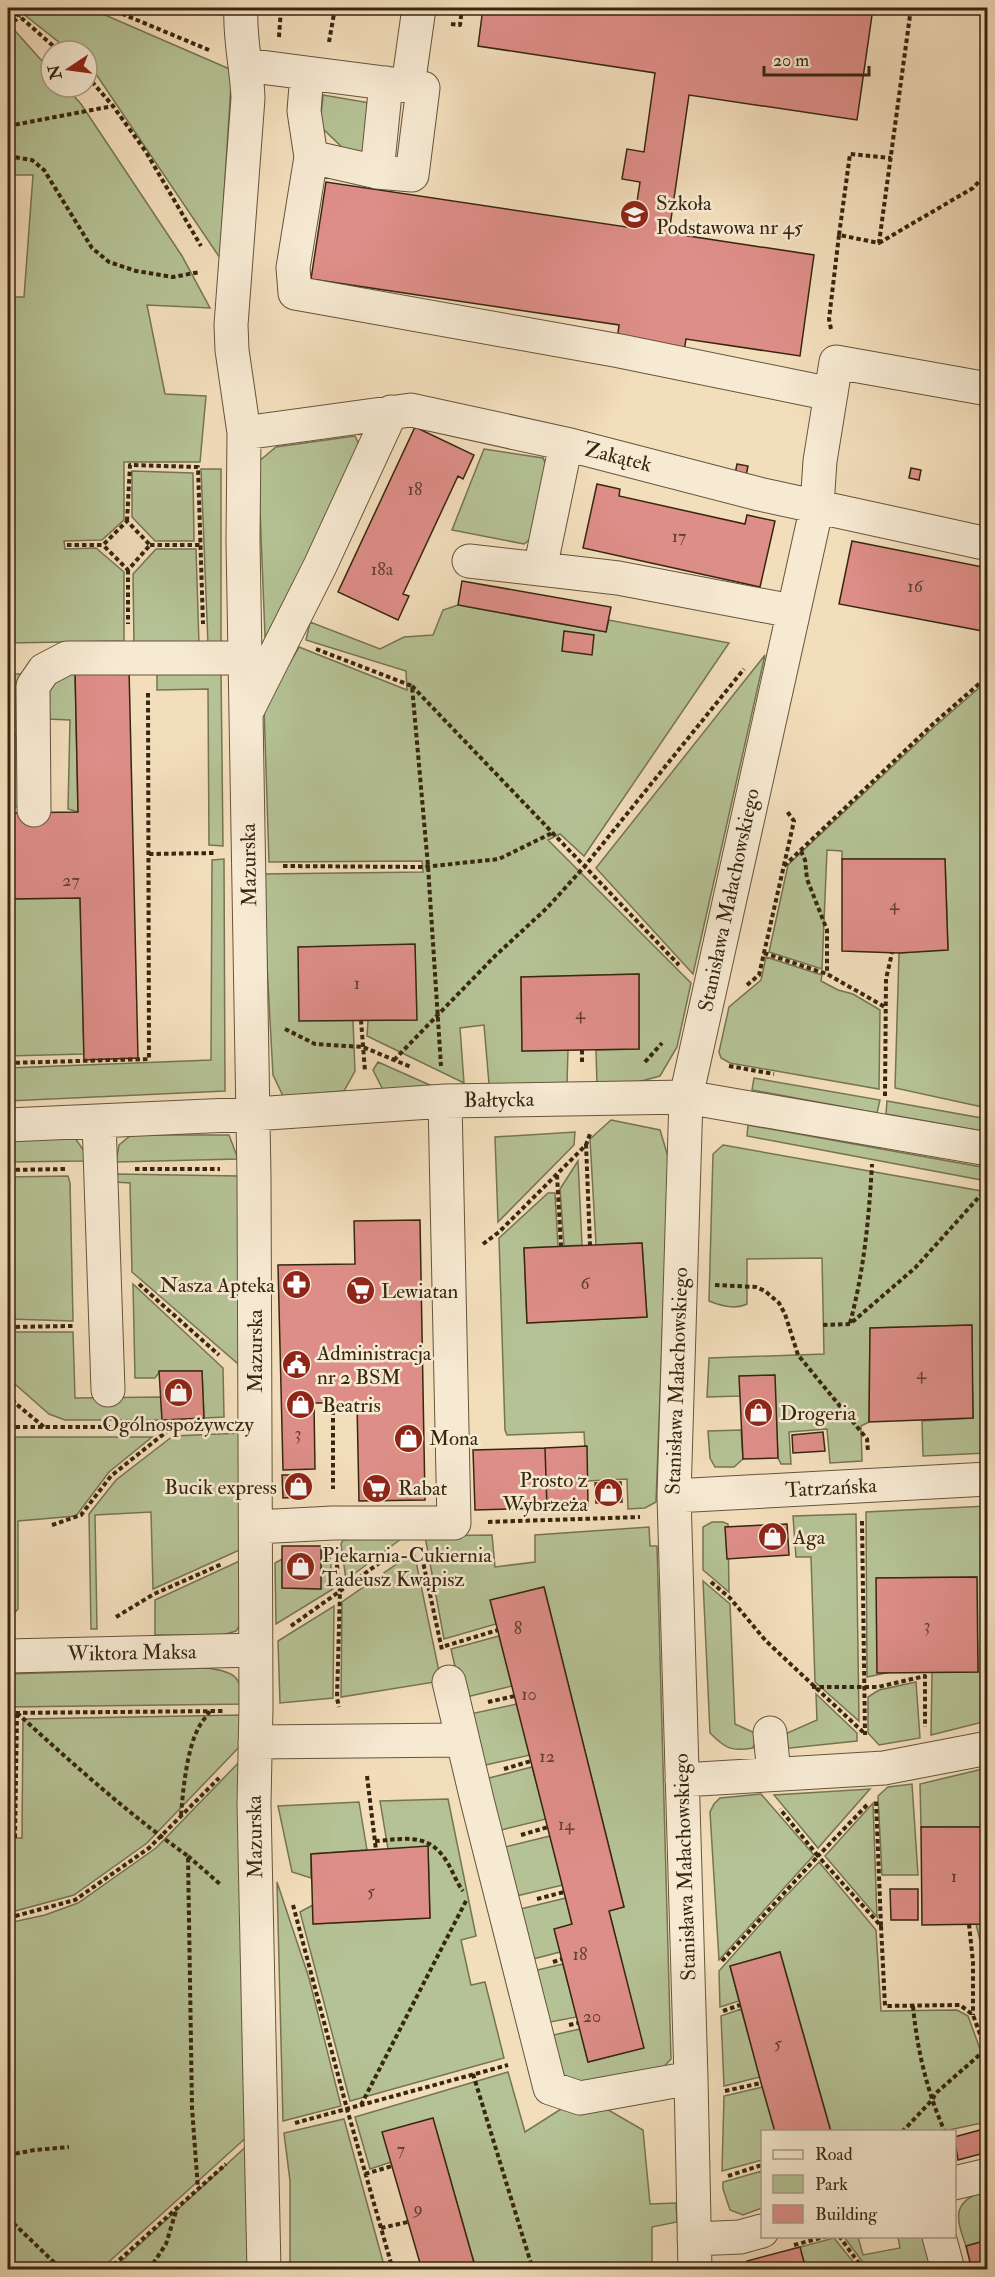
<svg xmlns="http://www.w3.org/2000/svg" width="995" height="2277" viewBox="0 0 995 2277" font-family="'IM FELL Double Pica',serif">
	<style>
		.green { fill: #b5c295; stroke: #767452; stroke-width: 1.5 }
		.building { fill: #de8e88; stroke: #372610; stroke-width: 1.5 }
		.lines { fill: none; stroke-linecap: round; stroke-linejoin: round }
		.minor-casing { stroke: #66543b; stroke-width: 35 }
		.path { stroke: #372610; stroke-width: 4; stroke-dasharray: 4.5 3; stroke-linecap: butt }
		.minor { stroke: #f7ead3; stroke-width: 33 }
		.labels { text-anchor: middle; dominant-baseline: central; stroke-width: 5; stroke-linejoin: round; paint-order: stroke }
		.number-label { font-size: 18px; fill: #61402e }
		.poi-label { font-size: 21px; fill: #372610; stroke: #f7ead3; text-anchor: start }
		.street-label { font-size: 21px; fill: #372610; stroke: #f7ead3 }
	</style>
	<rect width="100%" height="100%" fill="#f3debc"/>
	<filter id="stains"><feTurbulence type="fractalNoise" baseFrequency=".00333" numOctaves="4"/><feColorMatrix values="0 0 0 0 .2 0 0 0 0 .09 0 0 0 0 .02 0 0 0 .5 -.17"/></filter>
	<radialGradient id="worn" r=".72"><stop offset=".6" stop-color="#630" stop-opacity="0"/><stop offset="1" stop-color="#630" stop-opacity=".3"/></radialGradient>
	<!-- green -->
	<path class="green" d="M16 8H89L232 70 220 258 94 71 87 65V51H70Z
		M8 23 51 71V87H66L81 104 182 256 210 308 147 305 165 394 206 396 200 462H124V520L102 540 64 541 65 549 96 548 124 572V641L8 643V297H24L33 175H8Z
		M323 95 382 105 374 157 346 151 320 126Z
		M355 436 363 452 266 660 258 462 276 447Z
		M484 449 543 458 551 476 537 534 524 544 452 530Z
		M201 469H221V644L208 645Z
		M132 471 193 473 194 541H155L132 517Z
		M156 549H196L199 644 134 646 133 574Z
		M458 605 606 632 609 620 729 643 584 856 560 834 548 840 691 983 677 1047 660 1076 634 1083 597 1084 596 1050 639 1049V974L521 977 522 1051 568 1050 567 1084H489L484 1025 460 1028 464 1083 367 1036 368 1020H416L415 945 299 947 353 1021 355 1071 344 1091 283 1096 273 1075 262 874 423 872 422 861 269 862 264 707 299 647 407 690 406 671 306 640 310 622 380 649 404 637 433 635 443 610Z
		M765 655 693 974 596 868Z
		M75 670 78 812 68 809 70 720 47 719 42 692Z
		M157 670 221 671 223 846 209 845 208 689 157 690Z
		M8 674H25L23 726 8 725Z
		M987 681V1108L895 1088 899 953 948 949 945 859H842V851L827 850 822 969 769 952 788 865 933 728Z
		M8 734H23L25 807H8Z
		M224 859 225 1091 8 1101V1068L211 1060 212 860Z
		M80 898 84 1054 8 1056V899Z
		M766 957 822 975 821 981 838 990 853 994 880 1010 879 1089 730 1063 721 1058 719 1052 729 1007 761 980Z
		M378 1062 441 1090 385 1094 373 1070Z
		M754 1078 880 1100 877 1113 752 1090Z
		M887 1101 987 1119V1132L886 1114Z
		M611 1120 660 1130 669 1160 656 1502 645 1508 628 1509 627 1479 587 1481 584 1432 507 1435 505 1430 499 1238 548 1193H555L558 1247 524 1248 527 1323 647 1317 642 1243 596 1245 590 1139Z
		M748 1125 987 1168V1181L747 1136Z
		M575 1132 574 1145 498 1222 495 1137Z
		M131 1135H229L238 1159 116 1162 119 1145Z
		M75 1138 84 1151V1161L8 1162V1140Z
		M723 1145 987 1192V1453L923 1456 922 1421 973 1418 971 1325 870 1328 869 1422 861 1426 862 1461 830 1463 827 1429 789 1432 791 1464H781L778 1458 774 1375 740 1396 707 1397 709 1358 824 1354 822 1258 747 1259V1304C735 1310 721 1306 709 1301L713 1154Z
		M578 1161 582 1245 564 1246 560 1189Z
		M116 1174 238 1176 244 1369 132 1272 130 1183 115 1182Z
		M68 1176 70 1183 73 1321 8 1319V1177Z
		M133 1284 223 1368 224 1417 204 1418 202 1371H160L155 1378H135Z
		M8 1332H73L75 1398 161 1397 162 1420H65L49 1414 8 1378Z
		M741 1430 743 1459 734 1467H715L710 1458 708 1431Z
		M243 1433 244 1548 153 1589 151 1512 95 1515 97 1629H91L89 1514 116 1480 173 1436Z
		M8 1437H152L109 1472 76 1516 18 1521V1609L8 1620Z
		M987 1506V1721L931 1735 932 1672H978L976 1577 877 1578 914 1667 867 1677 866 1512Z
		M856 1514 859 1721 815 1682 811 1557H796L793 1516Z
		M712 1522H723L728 1524 729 1592 703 1570V1527Z
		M649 1527 650 1546H657L671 2059 658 2073 579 2085 561 2076 549 2036 580 2029 588 2062 643 2048 609 1911 624 1907 544 1587 491 1600 496 1624 444 1639 425 1536 492 1535 495 1567 535 1562V1535Z
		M405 1536 346 1580 341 1544 343 1540Z
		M329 1545 333 1589 276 1624 275 1563 282 1559V1588L320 1589 322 1546Z
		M414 1552 441 1681 341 1697 342 1602Z
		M244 1559 245 1617 236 1631 222 1635H155V1600Z
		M703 1581 730 1604 735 1724 757 1734 753 1748C731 1752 725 1748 710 1733Z
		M334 1606 333 1698 280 1703 278 1641Z
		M499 1636 512 1686 462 1698 451 1649Z
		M207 1668C236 1672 240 1676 245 1704L8 1707V1674Z
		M916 1682 920 1738 879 1745 868 1733V1697L879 1690Z
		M816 1694 857 1733V1741L781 1749 785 1734 817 1720Z
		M517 1704 530 1755 481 1766 470 1714Z
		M242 1715 244 1742 147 1843 74 1895 8 1913V1838H22L23 1719Z
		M246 1755 250 2134 101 2269H8V1923L45 1915 78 1903 156 1848Z
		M532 1767 546 1819 497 1831 485 1779Z
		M987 1768V1827H921L920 1784Z
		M912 1784 918 1875H882L878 1796 888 1787Z
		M870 1789 818 1848 774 1795Z
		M761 1794 814 1855 719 1960 710 1812 714 1804 720 1798Z
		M448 1799 476 1936 461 1940 471 1985 485 1982 504 2058 350 2101 300 1912 313 1905 314 1924 430 1918 428 1847 388 1849 380 1801Z
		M359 1802 367 1850 311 1854V1878L292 1872 278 1806Z
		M873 1803 877 1917 825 1856Z
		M550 1836 563 1885 512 1897 501 1848Z
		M819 1862 876 1930 881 2011 957 2010 968 2016 987 2068V2122L944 2131H831L780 1952 730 1966 739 2001 720 2007 719 1971 781 1901Z
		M277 1882 309 1978 341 2106 283 2121Z
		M566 1898 572 1924 560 1952 529 1960 516 1910Z
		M976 1924H987V1969Z
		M563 1964 577 2017 545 2023 533 1971Z
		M741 2009 760 2077 724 2086 721 2016Z
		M508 2072 525 2132 561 2109 605 2108 643 2130 650 2204 676 2203 677 2222 652 2227V2269H476L433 2119 391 2162 370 2169 355 2117Z
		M763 2087 775 2131 762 2132V2160L722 2171 724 2096Z
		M344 2119 385 2269H282L290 2262V2181L284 2133Z
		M251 2142 253 2269H113Z
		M762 2171V2208L743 2215 730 2210 723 2189V2182Z
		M987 2190V2240L966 2246C955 2216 952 2201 987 2190Z
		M844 2237H858L863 2255 900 2248 898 2237H926L934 2265 927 2269H868Z
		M834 2238 859 2269H806L800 2247Z"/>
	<!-- building -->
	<path class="building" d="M483 8H873L857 120 689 95 669 233 814 255 800 356 686 339 684 351 617 341 619 325 311 279 326 182 633 228 640 182 622 179 627 149 644 152 655 73 478 46Z
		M415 427 474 455 463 479 458 476 403 594 409 596 398 620 338 592Z
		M737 464 748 466 746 476 735 474Z
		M911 468 921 470 919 480 909 478Z
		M597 484 620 489 619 496 745 524 747 515 775 521 760 587 583 548Z
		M852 541 988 568V632L839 604Z
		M462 581 611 607 606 632 458 605Z
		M564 631 594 635 592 655 562 651Z
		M129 668 138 1058 84 1060 80 898 8 899V813L78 812 75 670Z
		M842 859H945L948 950 899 953 842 951Z
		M415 944 417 1020 299 1021 298 947Z
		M639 974V1049L522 1051 521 977Z
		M420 1220 425 1500 359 1501 357 1403H314L315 1469 283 1470 278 1265 355 1264 354 1221Z
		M642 1243 647 1317 527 1323 524 1248Z
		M972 1325 973 1418 869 1422 870 1328Z
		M159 1371H202L204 1418 162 1420Z
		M775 1375 778 1458 743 1459 739 1376Z
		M823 1432 825 1451 793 1453 792 1435Z
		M587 1446 588 1506 547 1508 545 1448Z
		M545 1448 547 1508 475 1510 473 1450Z
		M282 1475H300L302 1497 283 1498Z
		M621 1482 622 1502 596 1503 595 1483Z
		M787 1524 789 1555 727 1559 725 1527Z
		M282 1546H321V1589L282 1588Z
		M977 1577 978 1672 877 1673 876 1578Z
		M544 1587 624 1907 609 1911 644 2048 588 2062 554 1929 572 1924 490 1600Z
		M921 1827H988V1924L922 1925Z
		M428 1846 430 1918 313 1924 311 1854Z
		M890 1889H918V1920H891Z
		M780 1952 831 2132H775L761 2083 730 1966Z
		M433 2118 476 2270H422L382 2132Z
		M984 2129 988 2140V2152L958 2160 954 2137Z
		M988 2240V2270H972L966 2246Z
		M800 2247 806 2270H749L747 2261Z"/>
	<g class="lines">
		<defs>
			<path id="minor" d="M241 8C239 38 247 67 248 98L231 325 232 350 244 433 243 541 254 1177 256 1706 254 1804 264 2270
				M245 65 307 73 304 111 311 157 377 172 386 83
				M307 73 408 86 419 8
				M311 157 293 268 295 293 620 351 831 394
				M377 172 412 175 423 88 408 86
				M244 433 411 410 566 444 759 494 988 544
				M566 444 540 569 618 578 792 611
				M469 561 540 569
				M248 709 320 566 391 412
				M34 810 33 686 44 670 67 658H245
				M99 1121 108 1390
				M8 1125 253 1114 445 1101 686 1097 988 1149
				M674 1496 988 1479
				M256 1527 333 1523H454L445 1101
				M8 1656 256 1650
				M449 1682 477 1800 550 2088 580 2098 691 2078
				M770 1733 774 1774
				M255 1742 462 1740
				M682 1780 884 1768 988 1748
				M954 2183 988 2175
				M939 2236 948 2270
				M694 2239 740 2237 762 2231
				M695 2270 691 2078 674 1496 686 1097 817 506 820 461 836 362 988 389"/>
		</defs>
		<!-- minor casing -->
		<use href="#minor" class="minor-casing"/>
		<!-- path -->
		<path class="path" d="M10 8 59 51
			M108 8 209 50
			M451 24 460 25 462 8
			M8 27 20 16
			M279 37 281 8
			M329 42 335 8
			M87 76 113 106 146 152 201 246
			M8 126 113 106
			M8 156 32 160 44 170 92 248 109 262 136 271 173 277 200 272
			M839 235 850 154 891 158
			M879 243 973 188 988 172
			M831 329 829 319 839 235 879 243 911 8
			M127 521 130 465 198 467 203 624
			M67 545H103L127 521 150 545 128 570 103 545
			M150 545H201
			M128 570V624
			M316 649 412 686 428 866 441 1066
			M412 686 679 965
			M801 851 805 860 807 879 827 930V974
			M149 854 215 853
			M283 866 423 867 499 859 552 833
			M784 866 933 724 988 676
			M764 953 827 974 885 1007
			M747 985 759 975 794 821 786 810
			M361 1020 365 1071
			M285 1029 315 1044 363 1047 411 1067
			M582 1050V1065
			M394 1060 495 956 547 908 584 867 744 669
			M645 1062 662 1043
			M8 1063 149 1059 148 691
			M729 1066 774 1074
			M885 1096 886 979 892 953
			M586 1144 590 1245
			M135 1169H220
			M8 1170 67 1169
			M557 1175 561 1246
			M483 1244 499 1232 586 1145 590 1134
			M139 1284 219 1355
			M715 1285 756 1287 765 1291 779 1303 785 1314 798 1355 867 1439 868 1452
			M850 1323C864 1271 869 1218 872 1164
			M823 1325 850 1324 915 1268 988 1187
			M8 1327 73 1326
			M8 1393 15 1403 44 1427
			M333 1403V1489
			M8 1427H221
			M862 1521 865 1735
			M488 1522 640 1517
			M52 1525 81 1515 111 1476 171 1428
			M336 1557 340 1591 337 1698 339 1707
			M422 1557 442 1650
			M711 1582 730 1598 766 1641 863 1732
			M116 1617 154 1594 222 1564
			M291 1626 385 1559
			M445 1646 498 1630
			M812 1687H878L925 1676V1727
			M488 1702 515 1696
			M8 1713 223 1711
			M17 1713C72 1763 127 1813 188 1856L192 2108 198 2189
			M504 1769 531 1761
			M367 1776 376 1850
			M867 1805 818 1856 881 1926 876 1801
			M181 1815C183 1790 187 1748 199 1727 202 1721 207 1716 210 1711
			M521 1835 548 1827
			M15 1838 17 1714
			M375 1841C405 1839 429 1832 447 1862 453 1871 456 1882 463 1891
			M188 1856 221 1885
			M537 1899 564 1892
			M293 1905 347 2109 393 2270
			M8 1918 75 1900 149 1848 219 1778
			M969 1924 973 1962V2015
			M881 1926 885 2006 960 2005 973 2015 988 2056
			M722 1961 818 1856 780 1809
			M553 1962 562 1959
			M913 2006C917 2049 927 2092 945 2132
			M723 2011 740 2005
			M569 2025 578 2023
			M8 2050 13 2038
			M473 2074 533 2270
			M725 2091 761 2083
			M361 2105 467 1899
			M295 2123 508 2065
			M902 2132 932 2100 936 2093 985 2050
			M8 2155 35 2150 69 2147
			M365 2174 392 2166
			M728 2176 762 2165
			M8 2218 62 2270
			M381 2228 408 2222
			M839 2236 864 2270
			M794 2245 828 2236
			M108 2270 226 2164
			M149 2270 166 2244 177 2208"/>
		<!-- minor -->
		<use href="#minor" class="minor"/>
	</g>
	<!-- icons -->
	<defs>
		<symbol id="school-disc" viewBox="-11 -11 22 22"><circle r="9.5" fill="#8f2418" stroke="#f7ead3"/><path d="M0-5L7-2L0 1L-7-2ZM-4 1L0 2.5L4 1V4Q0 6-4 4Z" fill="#fff"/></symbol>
		<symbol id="pharmacy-disc" viewBox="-11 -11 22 22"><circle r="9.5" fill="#8f2418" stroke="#f7ead3"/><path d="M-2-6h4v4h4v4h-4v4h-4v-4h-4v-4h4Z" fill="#fff"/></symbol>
		<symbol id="supermarket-disc" viewBox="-11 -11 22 22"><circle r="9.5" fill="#8f2418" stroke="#f7ead3"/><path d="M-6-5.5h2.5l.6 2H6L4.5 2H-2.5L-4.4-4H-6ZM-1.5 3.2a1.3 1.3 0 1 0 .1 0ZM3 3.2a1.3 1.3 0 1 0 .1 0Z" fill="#fff"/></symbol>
		<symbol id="civic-disc" viewBox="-11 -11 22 22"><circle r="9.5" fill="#8f2418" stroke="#f7ead3"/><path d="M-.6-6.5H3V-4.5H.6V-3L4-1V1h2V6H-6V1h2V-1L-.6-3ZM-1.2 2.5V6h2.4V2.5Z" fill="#fff"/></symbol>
		<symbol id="shop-disc" viewBox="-11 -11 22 22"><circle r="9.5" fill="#8f2418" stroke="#f7ead3"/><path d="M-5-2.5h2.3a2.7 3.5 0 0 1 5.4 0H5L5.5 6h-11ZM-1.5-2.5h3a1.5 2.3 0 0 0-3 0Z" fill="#fff"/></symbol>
	</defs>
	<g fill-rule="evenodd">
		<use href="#school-disc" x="618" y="198" width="33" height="33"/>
		<use href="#pharmacy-disc" x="280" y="1268" width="33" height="33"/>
		<use href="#supermarket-disc" x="344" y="1274" width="33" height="33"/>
		<use href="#civic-disc" x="280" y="1348" width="33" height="33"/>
		<use href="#shop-disc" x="162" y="1376" width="33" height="33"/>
		<use href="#shop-disc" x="284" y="1388" width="33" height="33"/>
		<use href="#shop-disc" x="742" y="1396" width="33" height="33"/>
		<use href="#shop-disc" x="392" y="1422" width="33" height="33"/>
		<use href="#shop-disc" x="282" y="1470" width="33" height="33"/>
		<use href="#supermarket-disc" x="360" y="1472" width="33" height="33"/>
		<use href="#shop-disc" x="592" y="1476" width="33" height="33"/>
		<use href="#shop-disc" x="756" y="1520" width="33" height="33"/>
		<use href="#shop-disc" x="284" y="1550" width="33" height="33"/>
	</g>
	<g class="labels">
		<!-- number labels -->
		<g class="number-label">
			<text x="415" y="489">18</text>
			<text x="679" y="536">17</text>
			<text x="382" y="569">18a</text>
			<text x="915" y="586">16</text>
			<text x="71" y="880">27</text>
			<text x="894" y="904">4</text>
			<text x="357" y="983">1</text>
			<text x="580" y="1013">4</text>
			<text x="585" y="1283">6</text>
			<text x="921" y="1373">4</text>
			<text x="298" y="1433">3</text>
			<text x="927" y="1625">3</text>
			<text x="518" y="1628">8</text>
			<text x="529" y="1694">10</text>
			<text x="547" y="1756">12</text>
			<text x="566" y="1824">14</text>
			<text x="954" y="1876">1</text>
			<text x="371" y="1891">5</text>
			<text x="580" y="1954">18</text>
			<text x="592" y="2016">20</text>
			<text x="778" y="2043">5</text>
			<text x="401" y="2149">7</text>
			<text x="418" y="2208">9</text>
		</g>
		<!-- poi labels -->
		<g class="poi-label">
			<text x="656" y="203">Szkoła<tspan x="656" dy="24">Podstawowa nr 45</tspan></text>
			<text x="275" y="1285" text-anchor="end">Nasza Apteka</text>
			<text x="381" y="1291">Lewiatan</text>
			<text x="317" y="1353">Administracja<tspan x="317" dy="24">nr 2 BSM</tspan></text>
			<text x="322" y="1405">Beatris</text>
			<text x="780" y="1413">Drogeria</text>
			<text x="178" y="1424" text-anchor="middle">Ogólnospożywczy</text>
			<text x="429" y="1438">Mona</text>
			<text x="588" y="1480" text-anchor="end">Prosto z<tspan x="588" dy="24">Wybrzeża</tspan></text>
			<text x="277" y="1487" text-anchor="end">Bucik express</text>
			<text x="398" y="1488">Rabat</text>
			<text x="793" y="1537">Aga</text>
			<text x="322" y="1555">Piekarnia-Cukiernia<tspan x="322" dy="24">Tadeusz Kwapisz</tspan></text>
		</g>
		<!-- street labels -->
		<g class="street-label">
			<text transform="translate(618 457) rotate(14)">Zakątek</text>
			<text transform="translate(249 865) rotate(-91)">Mazurska</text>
			<text transform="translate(729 900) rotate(-78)">Stanisława Małachowskiego</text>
			<text transform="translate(499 1100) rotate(-1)">Bałtycka</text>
			<text transform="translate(255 1351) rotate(-90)">Mazurska</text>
			<text transform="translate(677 1381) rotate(-88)">Stanisława Małachowskiego</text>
			<text transform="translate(831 1488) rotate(-3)">Tatrzańska</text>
			<text transform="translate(132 1653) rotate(-1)">Wiktora Maksa</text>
			<text transform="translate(255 1837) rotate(-91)">Mazurska</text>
			<text transform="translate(685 1867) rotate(-92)">Stanisława Małachowskiego</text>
		</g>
	</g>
	<!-- margin -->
	<rect width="995" height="2277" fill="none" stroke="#f3debc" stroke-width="30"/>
	<rect x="9" y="9" width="977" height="2259" fill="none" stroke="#372610" stroke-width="3"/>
	<rect x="15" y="15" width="965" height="2247" fill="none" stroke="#372610" stroke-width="1.5"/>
	<!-- legend -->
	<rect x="761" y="2130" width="195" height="108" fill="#f7ead3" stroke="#aa9c85" stroke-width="1.5"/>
	<rect x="773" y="2150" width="30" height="9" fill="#f7ead3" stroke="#aa9c85" stroke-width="1.5"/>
	<text x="815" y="2160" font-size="18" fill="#372610">Road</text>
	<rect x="773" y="2175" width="30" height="18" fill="#b5c295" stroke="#aa9c85" stroke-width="1.5"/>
	<text x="815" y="2190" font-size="18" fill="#372610">Park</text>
	<rect x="773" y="2205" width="30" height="18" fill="#de8e88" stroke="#aa9c85" stroke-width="1.5"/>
	<text x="815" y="2220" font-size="18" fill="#372610">Building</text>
	<!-- north arrow -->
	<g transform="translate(69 69) rotate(257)"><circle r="28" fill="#f7ead3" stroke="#aa9c85" stroke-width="1.5"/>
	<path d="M0-4.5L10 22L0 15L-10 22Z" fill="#8f2418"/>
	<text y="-9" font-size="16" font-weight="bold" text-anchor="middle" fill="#372610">N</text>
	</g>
	<!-- scale -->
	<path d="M764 66v9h105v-9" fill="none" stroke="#372610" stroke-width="3"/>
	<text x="773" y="66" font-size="18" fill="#372610" stroke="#f7ead3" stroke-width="4.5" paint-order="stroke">20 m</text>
	<rect width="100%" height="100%" filter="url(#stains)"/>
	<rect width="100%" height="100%" fill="url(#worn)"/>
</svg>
